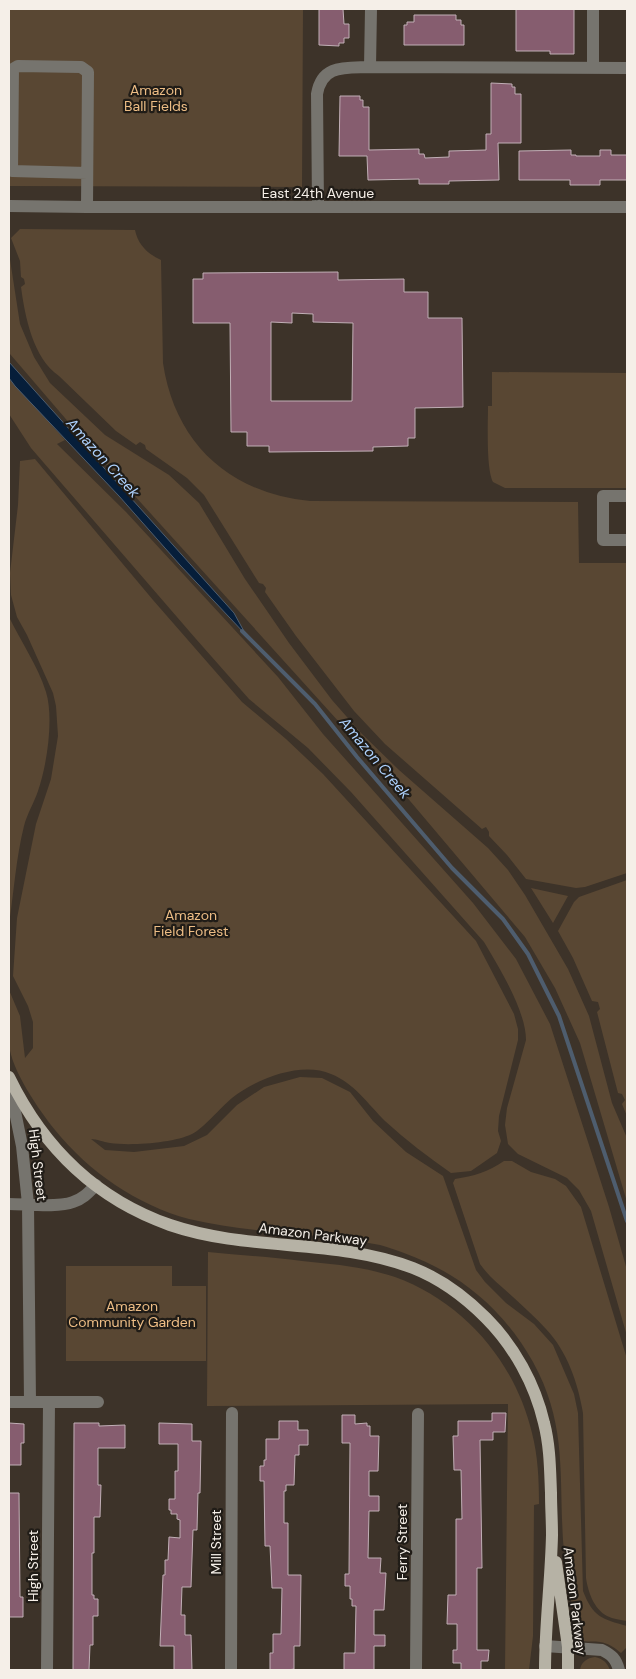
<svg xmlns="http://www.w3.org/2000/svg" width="636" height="1679" viewBox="0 0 636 1679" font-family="'DM Sans',sans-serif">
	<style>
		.green { fill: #594733 }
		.water { fill: #061e3a; stroke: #4e5d6e }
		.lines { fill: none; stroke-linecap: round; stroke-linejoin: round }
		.stream { stroke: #4e5d6e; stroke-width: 4 }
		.building { fill: #865d6f; stroke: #c1afb6; fill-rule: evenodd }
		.minor { stroke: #76746e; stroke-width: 12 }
		.major { stroke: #b6b2a5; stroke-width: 12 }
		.labels { text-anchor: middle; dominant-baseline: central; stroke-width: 4.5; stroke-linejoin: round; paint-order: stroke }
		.park-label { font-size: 14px; fill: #edbd85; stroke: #201c17 }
		.street-label { font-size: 14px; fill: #f5efe8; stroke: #201c17 }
		.water-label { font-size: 15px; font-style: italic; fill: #add1fd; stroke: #201c17 }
	</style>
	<rect width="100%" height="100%" fill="#3d3329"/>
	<!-- green -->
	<path class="green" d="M9 9H303L302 187 9 186Z
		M20 229 135 230C138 245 148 254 161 260L163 363C175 443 229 493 310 501L578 502 579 563H627V873L585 887 576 888 526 879 507 855 489 836V832L486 827 482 829 385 744 354 711 296 636 265 592 266 588 263 584 259 583 204 495 187 478 146 449 145 445 140 442 136 445 116 431 59 376C33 358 25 317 21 287L25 284 24 279 21 277 20 261 11 238Z
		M9 253 20 324 34 357 50 383 105 435 169 475 199 503 245 579 289 643 332 700 361 733 399 770 488 848 508 870 525 895 568 969 589 1016 612 1103 627 1138V1202L580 1043 555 988 525 937 405 795 77 432 10 354 9 352Z
		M492 372 627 373V488H505L493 482C486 468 488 424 488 406H492Z
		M9 378 65 440 57 444 126 512 278 677 323 734 473 903 516 959 550 1024 609 1207 627 1270V1336L591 1211 579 1190 567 1178 518 1154 508 1144 505 1125 507 1108 526 1040C526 1011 499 967 484 942L351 792 308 748 249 699 196 639 31 448 9 414Z
		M35 459 153 600 242 702 286 739 323 774 476 941 514 1014 518 1029V1040L499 1116 498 1131 501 1141 497 1153 471 1171 451 1173C428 1157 406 1140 385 1121 368 1104 354 1083 331 1074 301 1061 256 1079 232 1098 220 1108 204 1128 192 1134 174 1143 130 1146 110 1143 103 1142 97 1139 91 1139L105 1150 134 1152 184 1146 207 1135 237 1105 264 1087 300 1077 322 1078 350 1092 373 1121 406 1152 443 1176 476 1270 485 1282 506 1303 534 1324 553 1345 574 1394 578 1413 583 1591C593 1617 602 1619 627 1626V1647L621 1653C615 1648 608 1643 600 1642 589 1640 581 1645 576 1633 572 1602 565 1571 563 1540 559 1473 567 1424 533 1362 503 1309 460 1273 404 1253 396 1250 388 1247 380 1245 317 1232 252 1234 189 1219 137 1205 89 1172 55 1130 39 1110 11 1070 9 1044 7 1026 9 1008 9 990L20 1016 25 1058 33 1048V1022L28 1006 13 976 17 918 36 824 51 779 58 736 56 706 53 693 27 635 17 617 11 595 10 573 18 505 20 461Z
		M9 617C21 642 38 666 46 692 54 718 47 765 38 791 34 803 27 814 24 826 16 858 14 891 9 924Z
		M627 880V1116L622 1104 625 1100 622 1094 618 1093 597 1012 600 1009 598 1002 592 1001 573 958 558 931 574 902 579 897Z
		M531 888 568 896 553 923Z
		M504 1161H512L531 1172 555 1179 566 1186 581 1207 627 1359V1621C621 1620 613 1619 607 1616 594 1609 588 1592 586 1578L583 1413C578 1383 567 1351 546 1329 536 1318 524 1307 513 1297 501 1286 489 1277 480 1264L453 1183 455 1179C474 1176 488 1172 504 1161Z
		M208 1252C239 1255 271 1257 302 1261 333 1264 365 1267 395 1277 464 1302 515 1362 532 1433 538 1456 539 1480 539 1504L534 1505 533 1636 529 1670H505L508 1404 207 1406Z
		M66 1266H172V1286H206V1361H66Z
		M595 1657C603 1659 607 1662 610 1670H580C581 1662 587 1658 595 1657Z"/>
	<!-- water -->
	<path class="water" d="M9 362 234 613 246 635 180 565 119 496 15 386 9 378Z"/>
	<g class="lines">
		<!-- stream -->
		<path class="stream" d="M242 631 315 704 357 757 452 868 503 919 528 954 559 1016 627 1221"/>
	</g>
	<!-- building -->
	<path class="building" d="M319 9H343L344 24H349V38H344V43H339V46L319 45Z
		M516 9H574V54H550V51H516Z
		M414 15H456V20H461V25H464V45H404V25H407V22H414Z
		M491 83 512 84V87H515V94H521V143H498L499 180 449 181V184H419V179L368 180 367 156H339L340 96H360V100H363V107H369V150L419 149V154H424L425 158 449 157V151L486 150V134H491Z
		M571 150V155H576V156H600V150H611V155H627V180H600V185H570V180H519V151Z
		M338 272V280L404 279V292H428V318H462L463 407 415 408V438H408V446L373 447V451L269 452V446H247V432H231L230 323H193V279H203V273ZM292 313 313 314V322L353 323 352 401H271V322L292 323Z
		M492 1413H506L505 1432H493V1440H480L482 1568H477V1650H489L488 1661H481V1670H461V1663H453V1650H457V1624H447L448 1595H456V1519H462L461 1470H454L453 1436H458V1421H492Z
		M342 1415H355V1424L367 1423V1426H370V1436H379L378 1471H369V1496H379V1511H369L368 1558H381L380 1573H386L384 1610H374V1635H385V1646H374V1670H344V1653H355L356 1606H352V1599H350V1586H345V1574H349L350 1443H342Z
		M279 1421H298V1430H308V1445H299V1455H295L294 1485H286V1491H284V1523H288V1575H301L300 1646H294V1669L288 1670H270V1653H273V1634H281L282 1588H272L270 1546H265L264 1481H260V1466H264V1460H266V1439H279Z
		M9 1423 24 1424V1443H21V1465H9Z
		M74 1423H99V1426L125 1425V1448H98V1485H101L100 1517H94V1553H92V1595H94V1599H98V1616H93V1645H90L89 1670H73Z
		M159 1423 192 1424V1441H201L200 1493H198L197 1530H193L191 1587H182L181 1615H185V1635H191L192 1670H174V1646H160L163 1575H165V1560H168L169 1537 180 1538V1520L177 1519V1514H171V1510H169V1499H175V1471H178V1444H159Z
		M9 1493H19L20 1597H23V1617H9Z"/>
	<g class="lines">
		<!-- minor -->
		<path class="minor" d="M593 9V68
			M370 67 371 9
			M87 173 12 171 13 69 18 66 81 67 88 72 87 207
			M9 206 87 207H627
			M318 207 317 94C322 64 345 68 370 67L627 68
			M627 496H603V540H627
			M9 1082 22 1146 28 1204 30 1402
			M9 1204C26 1204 58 1208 73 1202 83 1199 89 1192 96 1185
			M9 1402H98
			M545 1646 602 1650C612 1655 616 1659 619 1670
			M47 1670 49 1402
			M231 1670 232 1413
			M416 1670 418 1414"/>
		<!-- major -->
		<path class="major" d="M9 1077C43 1147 96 1199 170 1225 249 1252 335 1238 413 1268 441 1279 465 1297 486 1318 514 1346 535 1384 544 1423 550 1446 550 1469 551 1493 551 1507 552 1521 552 1535 551 1580 545 1625 545 1670
			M556 1562 568 1647V1670"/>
	</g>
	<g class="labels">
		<!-- park labels -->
		<g class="park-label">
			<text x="156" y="90">Amazon<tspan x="156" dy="16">Ball Fields</tspan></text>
			<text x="191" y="915">Amazon<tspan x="191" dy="16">Field Forest</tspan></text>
			<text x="132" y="1306">Amazon<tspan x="132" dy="16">Community Garden</tspan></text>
		</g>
		<!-- street labels -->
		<g class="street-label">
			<text x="318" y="193">East 24th Avenue</text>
			<text transform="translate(38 1165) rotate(83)">High Street</text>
			<text transform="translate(313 1234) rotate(7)">Amazon Parkway</text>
			<text transform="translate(216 1542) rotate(-90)">Mill Street</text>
			<text transform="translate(402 1542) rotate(-90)">Ferry Street</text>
			<text transform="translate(33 1566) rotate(-90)">High Street</text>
			<text transform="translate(575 1601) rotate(83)">Amazon Parkway</text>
		</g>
		<!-- water labels -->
		<g class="water-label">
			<text transform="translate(103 458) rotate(48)">Amazon Creek</text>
			<text transform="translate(375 758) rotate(50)">Amazon Creek</text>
		</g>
	</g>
	<!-- border -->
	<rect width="636" height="1679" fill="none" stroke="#f5efe8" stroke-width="20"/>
</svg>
